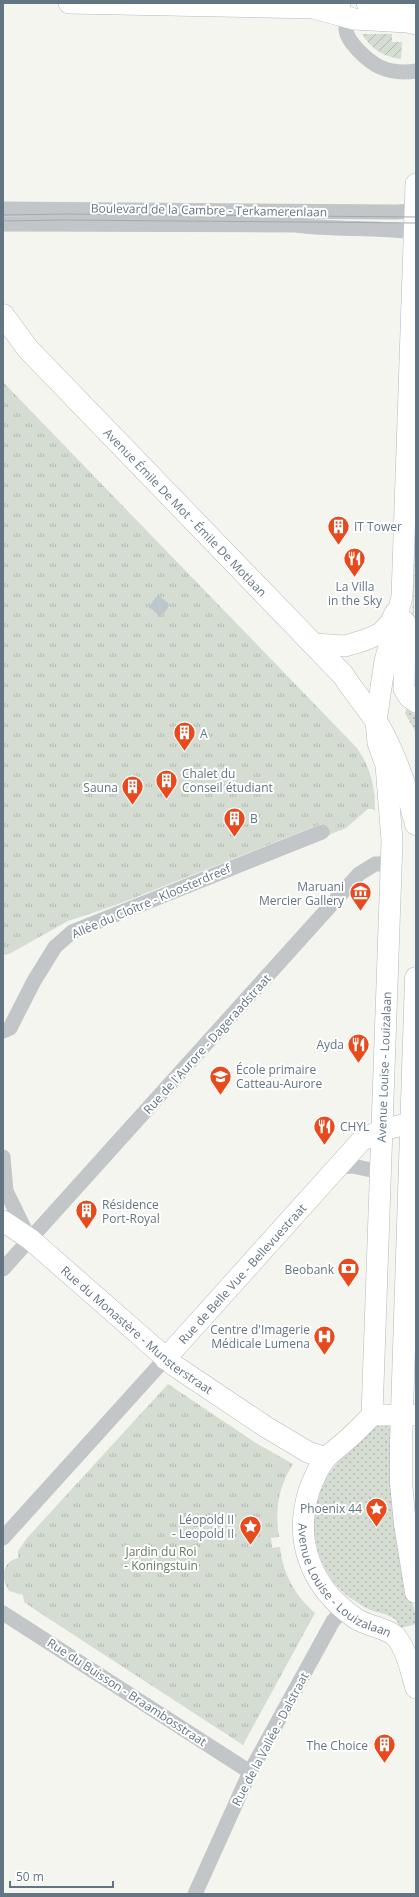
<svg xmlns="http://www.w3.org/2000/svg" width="419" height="1897" viewBox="0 0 419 1897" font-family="'Open Sans',sans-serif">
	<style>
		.grass { fill: url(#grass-dots) }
		.park { fill: url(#park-tufts) }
		.garden { fill: url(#garden-furrows) }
		.water { fill: #bbc7cb }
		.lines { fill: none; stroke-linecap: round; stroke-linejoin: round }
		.secondary-casing { stroke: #b4babe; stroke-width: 22 }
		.primary-casing { stroke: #b5b9bd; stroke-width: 23 }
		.highway-casing { stroke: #b5b8bb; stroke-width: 23 }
		.street { stroke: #c2c6c9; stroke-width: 15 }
		.secondary { stroke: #fff; stroke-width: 21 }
		.primary { stroke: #fff; stroke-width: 22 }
		.highway { stroke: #fff; stroke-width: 22 }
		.tram { stroke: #a2a9ae; stroke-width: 1 }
		.labels { text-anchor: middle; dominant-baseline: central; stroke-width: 4; stroke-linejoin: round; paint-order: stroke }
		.street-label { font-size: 12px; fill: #637583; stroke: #fff }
		.poi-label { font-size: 12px; fill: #637583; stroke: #fff; text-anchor: end }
		.park-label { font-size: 12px; fill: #677a62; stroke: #fff }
	</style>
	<defs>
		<pattern id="grass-dots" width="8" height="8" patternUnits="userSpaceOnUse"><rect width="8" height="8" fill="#d5dcd1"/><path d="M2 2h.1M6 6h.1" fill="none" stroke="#b0b7af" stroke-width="1.8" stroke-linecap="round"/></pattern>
		<pattern id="park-tufts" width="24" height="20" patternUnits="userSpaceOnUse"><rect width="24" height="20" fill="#d5dcd1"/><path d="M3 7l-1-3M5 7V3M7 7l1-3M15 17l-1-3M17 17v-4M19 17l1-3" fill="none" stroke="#b0b7af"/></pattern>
		<pattern id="garden-furrows" width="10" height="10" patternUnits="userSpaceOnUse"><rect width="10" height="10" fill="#d5dcd1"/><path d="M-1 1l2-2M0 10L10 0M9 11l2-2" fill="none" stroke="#b0b7af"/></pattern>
	</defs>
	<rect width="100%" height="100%" fill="#f5f5f0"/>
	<!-- grass -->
	<path class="grass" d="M407 709 416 715V733L405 713Z
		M377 1425H390L393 1429 409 1589 416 1617V1624L400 1628C397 1615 382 1614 371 1610 365 1608 360 1604 355 1601 314 1576 301 1514 328 1475 341 1455 360 1440 377 1425Z"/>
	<!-- park -->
	<path class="park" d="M3 382 356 747C371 767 375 787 375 811L372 809H368L346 828 326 836 321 824 116 905 68 921 9 954 3 955Z
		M168 1384 256 1443 293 1464C278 1488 275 1509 279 1537L271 1538 272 1548 280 1547C282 1572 296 1597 315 1613L243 1745 37 1611 24 1602 23 1595 9 1591C0 1578 2 1562 18 1558V1551L27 1538Z"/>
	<!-- garden -->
	<path class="garden" d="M362 34H392V42H402L401 59C384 57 371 49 362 34Z
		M416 479 414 625H412Z"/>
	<!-- water -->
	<path class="water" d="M159 596 168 603 169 606 165 612 160 616 149 607 156 597Z"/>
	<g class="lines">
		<defs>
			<g id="secondary">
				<path d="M69 3 315 8 340 3"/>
				<path d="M367 3 416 4"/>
				<path d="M317 9 354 19 407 22 416 24"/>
				<path id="s1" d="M416 184 402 597 385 661 376 721 378 743 386 765 392 841 372 1415C362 1426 353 1435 341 1445 336 1449 330 1454 325 1459 318 1468 313 1480 309 1491 293 1542 312 1588 355 1618 366 1626 388 1628 396 1637 407 1650 411 1672 416 1688"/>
				<path d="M405 622 404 689 409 697 416 702"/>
				<path d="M313 644 345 646 365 640 381 633 391 622 395 613"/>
				<path id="s2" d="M3 1221 30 1239 175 1366 266 1427 308 1452 326 1458"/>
				<path id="s3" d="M165 1359 361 1141 381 1130 416 1122"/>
				<path d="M372 1415H416"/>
			</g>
			<g id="primary">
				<path id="s4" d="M3 315 28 349 343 675"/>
			</g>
			<path id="highway" d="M343 675C353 691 368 708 377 723 396 755 407 789 416 824
				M416 978 401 1442V1483L405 1524 416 1592"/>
		</defs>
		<!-- secondary casing -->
		<use href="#secondary" class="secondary-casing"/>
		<!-- primary casing -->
		<use href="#primary" class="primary-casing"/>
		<!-- highway casing -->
		<use href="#highway" class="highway-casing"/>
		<!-- street -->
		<path class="street" d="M354 19C351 21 347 24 346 28 345 41 369 62 380 67 391 72 404 73 416 71
			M3 209 396 212 415 211
			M3 224 295 225C335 230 374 227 414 232
			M3 1031 10 1028 34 981 55 947 72 932 322 832
			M3 1157 6 1191 29 1238
			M339 1167 353 1166 380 1172
			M3 1269 359 874 375 864H391
			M3 1538 165 1359
			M3 1613 250 1772
			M195 1894 250 1772 333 1621 343 1610"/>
		<!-- secondary -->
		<use href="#secondary" class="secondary"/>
		<!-- primary -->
		<use href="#primary" class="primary"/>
		<!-- highway -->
		<use href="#highway" class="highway"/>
		<!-- tram -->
		<path class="tram" d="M3 215 64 214 416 217
			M3 221 64 220 416 223"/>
	</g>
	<!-- icons -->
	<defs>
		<symbol id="building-pin" viewBox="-11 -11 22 30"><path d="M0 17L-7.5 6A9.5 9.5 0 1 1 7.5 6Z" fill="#e84a1e" stroke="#fff"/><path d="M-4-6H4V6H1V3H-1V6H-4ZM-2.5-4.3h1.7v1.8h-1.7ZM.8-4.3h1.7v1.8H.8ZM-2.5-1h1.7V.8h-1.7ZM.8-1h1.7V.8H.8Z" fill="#fff"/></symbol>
		<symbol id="restaurant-pin" viewBox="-11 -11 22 30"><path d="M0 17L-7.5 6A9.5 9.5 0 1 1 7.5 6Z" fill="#e84a1e" stroke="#fff"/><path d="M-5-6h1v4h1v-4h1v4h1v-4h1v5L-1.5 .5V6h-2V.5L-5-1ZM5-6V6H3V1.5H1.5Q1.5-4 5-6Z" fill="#fff"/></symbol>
		<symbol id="museum-pin" viewBox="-11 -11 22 30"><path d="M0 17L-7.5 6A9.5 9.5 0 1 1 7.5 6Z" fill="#e84a1e" stroke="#fff"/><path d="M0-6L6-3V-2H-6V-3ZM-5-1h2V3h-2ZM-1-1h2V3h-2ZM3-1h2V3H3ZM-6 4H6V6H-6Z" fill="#fff"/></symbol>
		<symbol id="school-pin" viewBox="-11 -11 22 30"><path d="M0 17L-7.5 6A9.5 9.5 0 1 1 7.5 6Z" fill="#e84a1e" stroke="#fff"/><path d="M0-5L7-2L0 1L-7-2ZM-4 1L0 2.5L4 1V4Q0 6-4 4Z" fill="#fff"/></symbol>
		<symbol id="bank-pin" viewBox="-11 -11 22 30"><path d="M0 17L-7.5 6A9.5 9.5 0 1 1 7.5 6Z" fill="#e84a1e" stroke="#fff"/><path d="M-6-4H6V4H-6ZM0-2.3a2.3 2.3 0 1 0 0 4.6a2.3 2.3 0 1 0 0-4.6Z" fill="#fff"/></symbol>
		<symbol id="hospital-pin" viewBox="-11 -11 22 30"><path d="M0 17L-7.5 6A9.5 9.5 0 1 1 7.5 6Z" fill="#e84a1e" stroke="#fff"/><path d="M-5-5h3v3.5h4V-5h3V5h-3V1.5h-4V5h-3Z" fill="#fff"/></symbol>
		<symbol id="sight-pin" viewBox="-11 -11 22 30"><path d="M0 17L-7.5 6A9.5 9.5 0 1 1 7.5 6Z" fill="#e84a1e" stroke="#fff"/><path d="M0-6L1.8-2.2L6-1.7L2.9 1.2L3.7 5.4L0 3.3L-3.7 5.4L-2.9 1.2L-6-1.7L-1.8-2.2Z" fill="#fff"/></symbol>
	</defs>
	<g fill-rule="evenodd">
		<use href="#building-pin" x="326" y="514" width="25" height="34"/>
		<use href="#restaurant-pin" x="342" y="546" width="25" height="34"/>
		<use href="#building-pin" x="172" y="720" width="25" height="34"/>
		<use href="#building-pin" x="154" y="768" width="25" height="34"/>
		<use href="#building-pin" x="120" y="774" width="25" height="34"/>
		<use href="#building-pin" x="222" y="806" width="25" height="34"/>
		<use href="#museum-pin" x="348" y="880" width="25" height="34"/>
		<use href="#restaurant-pin" x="346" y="1032" width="25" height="34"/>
		<use href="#school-pin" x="208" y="1064" width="25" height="34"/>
		<use href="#restaurant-pin" x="312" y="1114" width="25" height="34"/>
		<use href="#building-pin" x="74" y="1198" width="25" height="34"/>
		<use href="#bank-pin" x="336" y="1256" width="25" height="34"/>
		<use href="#hospital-pin" x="312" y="1324" width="25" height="34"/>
		<use href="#sight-pin" x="364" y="1496" width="25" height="34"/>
		<use href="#sight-pin" x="238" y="1514" width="25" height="34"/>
		<use href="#building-pin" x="372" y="1732" width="25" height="34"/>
	</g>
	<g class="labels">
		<!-- street labels -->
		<g class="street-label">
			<text transform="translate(209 210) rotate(1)">Boulevard de la Cambre - Terkamerenlaan</text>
			<text stroke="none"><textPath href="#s4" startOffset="269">Avenue Émile De Mot - Émile De Motlaan</textPath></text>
			<text transform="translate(151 901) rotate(-23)">Allée du Cloître - Kloosterdreef</text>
			<text transform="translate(207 1044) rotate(-48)">Rue de l'Aurore - Dageraadstraat</text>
			<text transform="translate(384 1067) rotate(-88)">Avenue Louise - Louizalaan</text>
			<text stroke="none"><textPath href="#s3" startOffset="115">Rue de Belle Vue - Bellevuestraat</textPath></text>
			<text stroke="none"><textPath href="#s2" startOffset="173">Rue du Monastère - Munsterstraat</textPath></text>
			<text stroke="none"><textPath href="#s1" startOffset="1445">Avenue Louise - Louizalaan</textPath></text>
			<text transform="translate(127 1692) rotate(33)">Rue du Buisson - Braambosstraat</text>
			<text transform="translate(270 1739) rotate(-62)">Rue de la Vallée - Dalstraat</text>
		</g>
		<!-- poi labels -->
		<g class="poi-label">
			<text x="354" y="526" text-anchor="start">IT Tower</text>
			<text x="355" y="586" text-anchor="middle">La Villa<tspan x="355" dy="14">in the Sky</tspan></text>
			<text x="200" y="733" text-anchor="start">A</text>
			<text x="182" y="773" text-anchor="start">Chalet du<tspan x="182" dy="14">Conseil étudiant</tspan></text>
			<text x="118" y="787">Sauna</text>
			<text x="250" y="818" text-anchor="start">B</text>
			<text x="344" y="886">Maruani<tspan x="344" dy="14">Mercier Gallery</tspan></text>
			<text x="344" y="1044">Ayda</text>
			<text x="236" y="1069" text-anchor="start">École primaire<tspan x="236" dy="14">Catteau-Aurore</tspan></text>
			<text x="340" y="1126" text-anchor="start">CHYL</text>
			<text x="102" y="1204" text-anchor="start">Résidence<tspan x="102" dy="14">Port-Royal</tspan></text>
			<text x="334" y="1269">Beobank</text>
			<text x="310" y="1329">Centre d'Imagerie<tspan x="310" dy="14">Médicale Lumena</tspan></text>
			<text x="362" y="1508">Phoenix 44</text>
			<text x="234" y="1519">Léopold II<tspan x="234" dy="14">- Leopold II</tspan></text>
			<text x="368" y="1745">The Choice</text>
		</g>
		<!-- park labels -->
		<g class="park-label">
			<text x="161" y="1551">Jardin du Roi<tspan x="161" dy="14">- Koningstuin</tspan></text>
		</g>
	</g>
	<!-- border -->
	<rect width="419" height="1897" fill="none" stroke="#637583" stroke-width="8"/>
	<!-- scale -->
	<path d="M10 1881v6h103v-6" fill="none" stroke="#637583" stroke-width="2"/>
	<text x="16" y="1881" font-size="12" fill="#637583" stroke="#ffffff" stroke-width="3" paint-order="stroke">50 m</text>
</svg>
